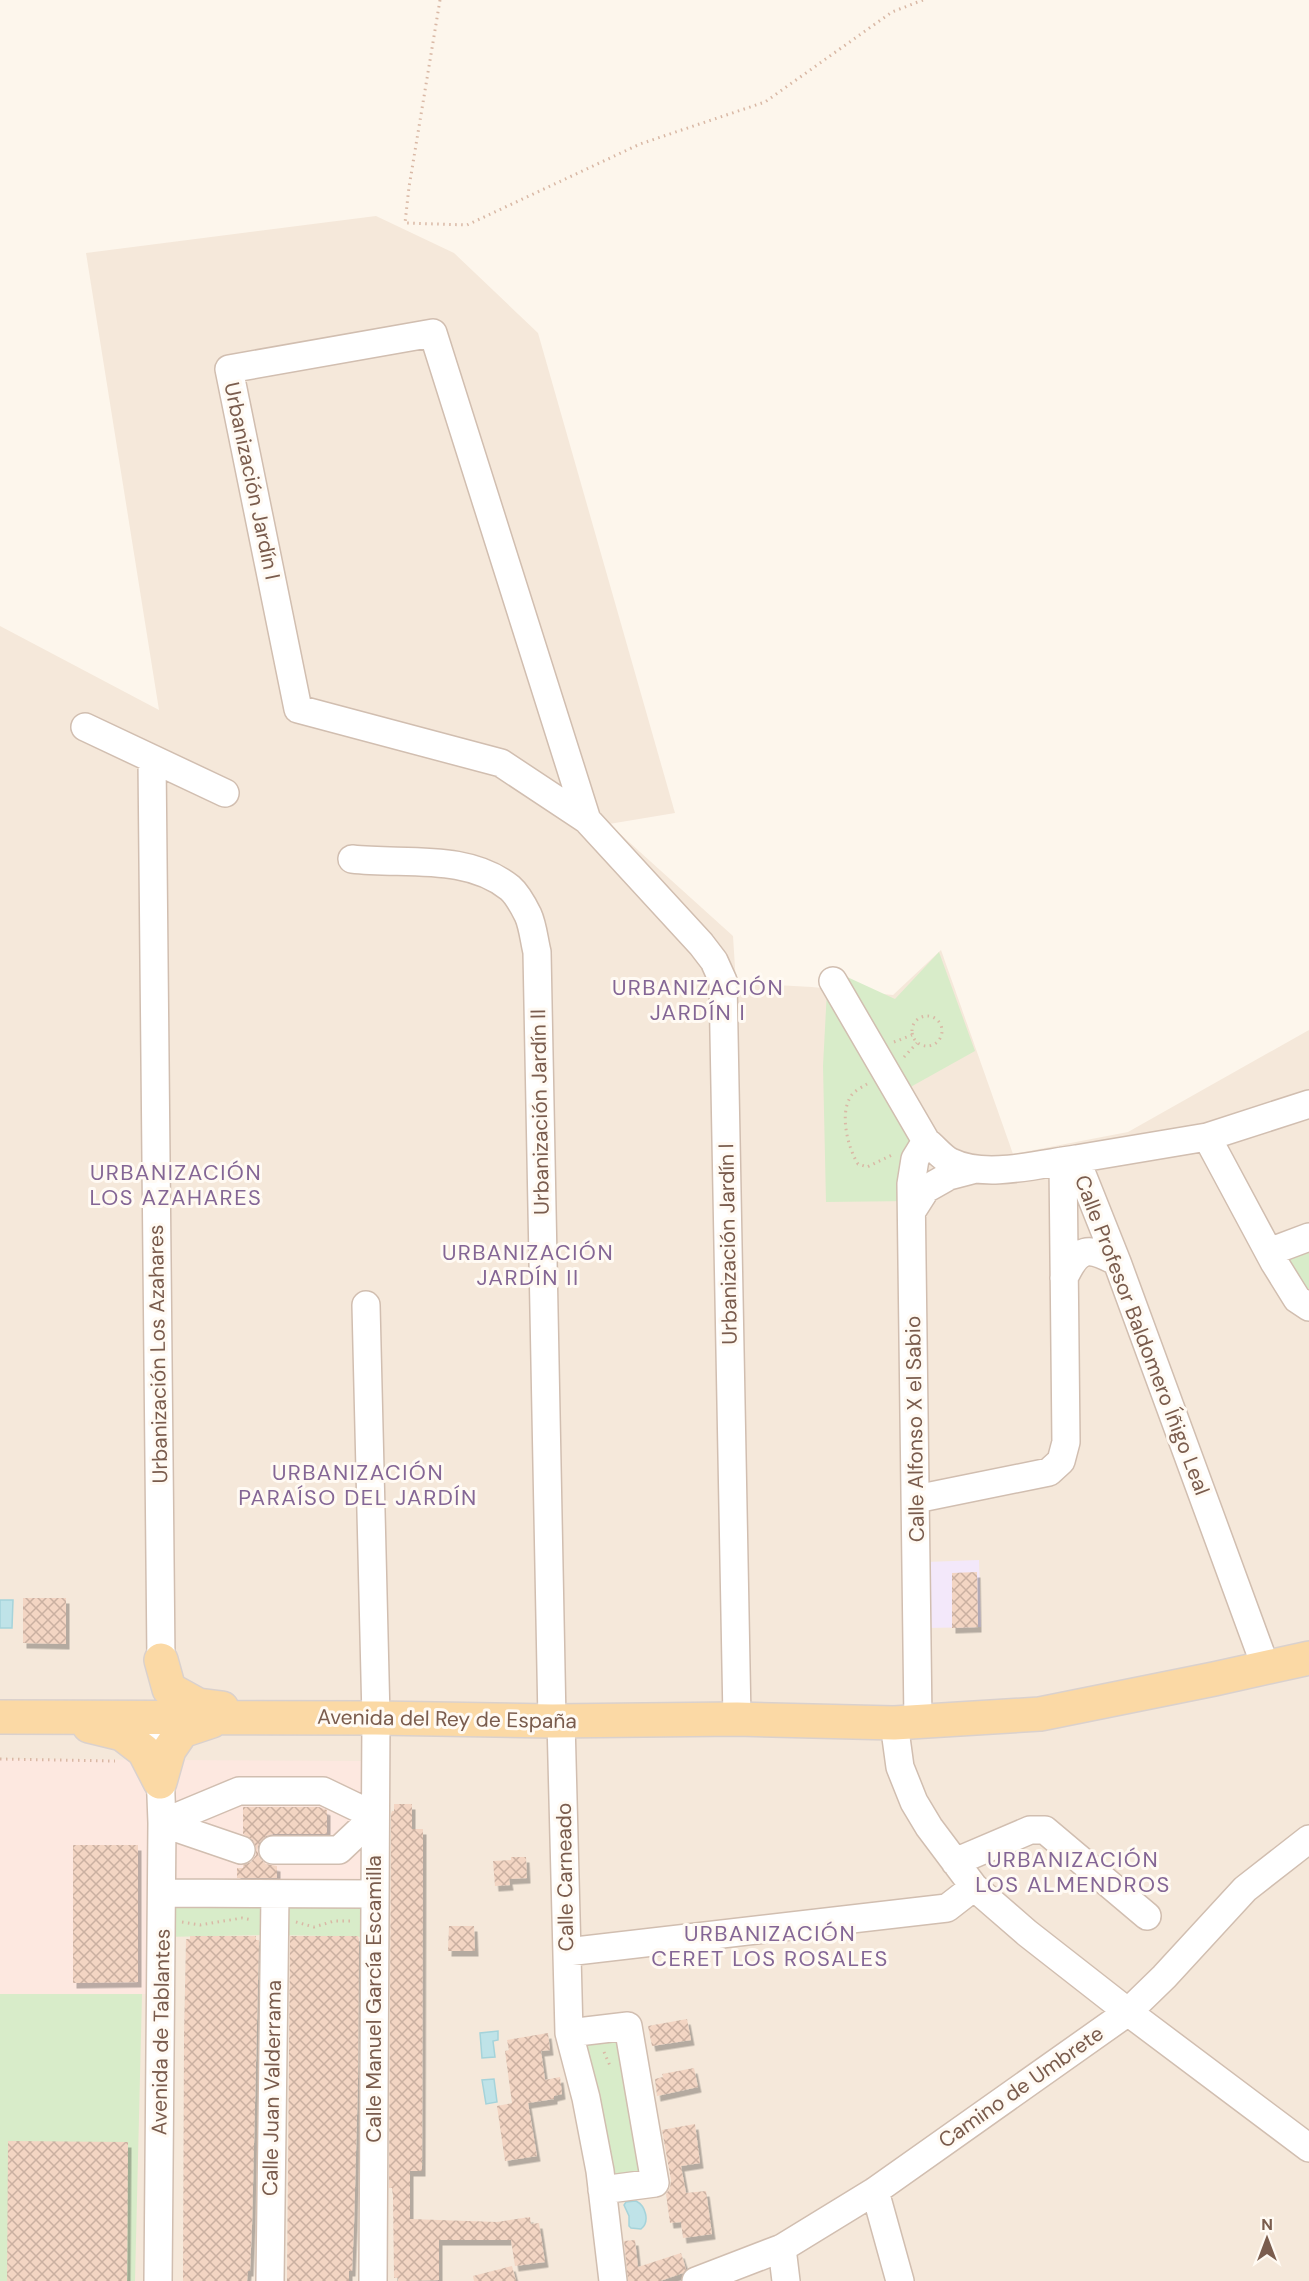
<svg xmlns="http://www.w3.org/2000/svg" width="1309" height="2281" viewBox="0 0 1309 2281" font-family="'DM Sans',sans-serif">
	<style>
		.residential { fill: #f5e8da }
		.commercial { fill: #fde8e0 }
		.education { fill: #f3e8fa }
		.green { fill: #d8ecc9 }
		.water { fill: #bfe3e8; stroke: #a5d3da; stroke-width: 1.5 }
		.building { fill: url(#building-cross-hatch); filter: url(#shadow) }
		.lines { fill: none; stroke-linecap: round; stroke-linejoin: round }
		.minor-casing { stroke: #d1beb0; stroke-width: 30 }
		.major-casing { stroke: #dad1cd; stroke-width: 36 }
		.path { stroke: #d9b8a5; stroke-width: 3; stroke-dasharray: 1.5 4.5; stroke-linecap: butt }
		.minor { stroke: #fff; stroke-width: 27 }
		.major { stroke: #fbd9a5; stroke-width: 33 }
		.labels { text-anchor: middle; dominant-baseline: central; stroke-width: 6; stroke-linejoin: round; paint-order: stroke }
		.street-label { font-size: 21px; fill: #7a5c4d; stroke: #fffaf3 }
		.neighbourhood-label { font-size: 22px; letter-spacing: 1.5px; fill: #846695; stroke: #fffaf3 }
	</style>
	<defs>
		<pattern id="building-cross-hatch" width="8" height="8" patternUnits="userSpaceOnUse" patternTransform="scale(1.5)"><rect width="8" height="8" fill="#f3d5c3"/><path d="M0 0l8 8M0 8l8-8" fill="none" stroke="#cab0a1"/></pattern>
		<filter id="shadow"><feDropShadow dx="3.5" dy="5.5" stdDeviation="0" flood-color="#0004"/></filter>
	</defs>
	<rect width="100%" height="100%" fill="#fdf6ec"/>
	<!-- residential -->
	<path class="residential" d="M376 216 454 253 538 333 675 813 609 824 733 936 736 983 812 987 893 995 941 950 1013 1154 1128 1132 1309 1030V2281H0V626L159 710 86 253Z"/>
	<!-- commercial -->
	<path class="commercial" d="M0 1759 368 1761 367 1887 148 1888 146 1994H0Z"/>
	<!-- education -->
	<path class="education" d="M979 1560 981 1627 927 1628 926 1562Z"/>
	<!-- green -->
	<path class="green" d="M939 952 975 1051 898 1094 926 1141 912 1201 826 1202 823 1066 827 990 845 976 895 999Z
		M1309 1237V1307L1274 1262Z
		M162 1893 374 1894V1937L274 1935 162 1937Z
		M0 1994H142L135 2281H0Z
		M628 2026 655 2183 602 2190 569 2033Z"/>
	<!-- water -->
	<path class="water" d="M0 1600H13L12 1628H0Z
		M498 2031V2040L493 2041 495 2057 482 2058 480 2033Z
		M494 2079 497 2102 486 2104 482 2080Z
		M636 2201C646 2206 650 2222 641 2229L631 2228 629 2226V2216L624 2205 626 2202Z"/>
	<!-- building -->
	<path class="building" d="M977 1572 978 1627 952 1628V1573Z
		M23 1598H66V1644L23 1643Z
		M394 1804H412V1829H423L422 2171H410V2219L497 2222 530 2217 531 2224 539 2223 545 2262 515 2266 511 2240H439V2280L401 2281H398V2278H394L393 2195 392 2188H389L391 1814 392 1811H394Z
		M243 1807H319L327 1810V1834H273L266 1836 259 1843 257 1849 259 1857 266 1864 277 1866V1878H237V1868H243V1865L251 1862 256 1855V1848L253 1840 243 1834Z
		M73 1845H138V1982L73 1983Z
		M511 1857H526L527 1878 509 1879 510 1885 495 1886 493 1861 511 1860Z
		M449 1926H474L475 1951H448Z
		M190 1936H256V1940H259L252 2225 250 2271H248L247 2281H183L184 2037 186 1939H190Z
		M290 1936H358L359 1940 358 2079 354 2224 352 2271H349V2281H287Z
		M687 2019 691 2040 652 2046 648 2026Z
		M548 2033 550 2050 541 2051 545 2080 560 2077 562 2094 554 2096V2099L528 2103 537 2156 505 2161 497 2106 512 2103 505 2051 509 2050 507 2040Z
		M694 2068 698 2087 657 2096 655 2079 663 2077 662 2074Z
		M695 2124 700 2163 681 2166 686 2193 706 2191 712 2234 683 2238 681 2222 670 2223 666 2194 670 2188 671 2180 662 2130Z
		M8 2141 128 2142 127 2281H7Z
		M635 2240 638 2267 681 2253 686 2269 683 2273 660 2281H628L624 2241Z
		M512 2266 516 2281H474L473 2276Z"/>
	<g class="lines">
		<defs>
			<path id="minor" d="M85 727 225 793
				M152 759 161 1660
				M587 820 433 333 229 369 298 709 501 763 587 820 701 944 714 961 723 981 737 1719
				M352 859C404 865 467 853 510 888 517 894 524 907 528 915 533 926 534 940 537 952L552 1721
				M833 981 926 1141C934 1147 942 1158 951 1162 985 1179 1039 1164 1076 1159L1117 1262 1266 1668
				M1207 1137 1274 1262 1297 1299 1309 1307
				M1076 1159 1207 1137 1309 1104
				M912 1211 926 1189 949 1176 972 1170
				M1269 1252 1309 1237
				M1064 1278C1079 1247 1087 1246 1117 1262
				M366 1305 376 1718 373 2281
				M916 1499 1049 1472 1061 1461 1066 1442 1063 1161
				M158 1717 162 1823 158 2281
				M561 1721 569 2033 586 2098 600 2171 613 2281
				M918 1721 911 1184 915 1159 926 1141
				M894 1723 900 1767 914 1802 929 1827 974 1887 1027 1933 1128 2012 1309 2148
				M162 1823 239 1791H323L375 1816 339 1850H273
				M162 1823 241 1850
				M955 1862 1030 1830H1045L1147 1916
				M162 1893 374 1894
				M567 1952 947 1908 974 1887
				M569 2033 628 2026 655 2183 602 2190
				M875 2191 900 2281
				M782 2248 786 2281
				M270 2281 275 1895
				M696 2281 782 2248 875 2191 1128 2012 1164 1977 1245 1889 1309 1839"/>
			<path id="major" d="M161 1660 169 1689 198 1705 222 1708
				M0 1717 376 1718 552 1721 737 1719 894 1723 1040 1714 1214 1679 1309 1658
				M89 1726 122 1734 144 1751 160 1782
				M160 1782 169 1750 182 1731 212 1721"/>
		</defs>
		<!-- minor casing -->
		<use href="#minor" class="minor-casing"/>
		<!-- major casing -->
		<use href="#major" class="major-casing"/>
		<!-- path -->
		<path class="path" d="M440 0 409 187 405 223 467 225 640 144 765 102 892 12 923 0
			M912 1031a15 15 0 1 1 30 0a15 15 0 1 1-30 0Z
			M894 1042 912 1035
			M904 1057 917 1043
			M867 1084C862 1087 854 1091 851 1096 839 1114 848 1148 858 1164L867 1167 892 1155
			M0 1759 115 1761
			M182 1922 200 1925 242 1918 252 1920
			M296 1922 314 1927 334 1921H354
			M604 2052 611 2068"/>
		<!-- minor -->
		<use href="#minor" class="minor"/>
		<!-- major -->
		<use href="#major" class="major"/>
	</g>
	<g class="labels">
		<!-- street labels -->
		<g class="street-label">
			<text transform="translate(252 481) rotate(78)">Urbanización Jardín I</text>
			<text transform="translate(540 1112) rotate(-91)">Urbanización Jardín II</text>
			<text transform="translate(728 1244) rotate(-91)">Urbanización Jardín I</text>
			<text transform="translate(1142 1335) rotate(69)">Calle Profesor Baldomero Íñigo Leal</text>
			<text transform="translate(158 1354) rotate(-91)">Urbanización Los Azahares</text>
			<text transform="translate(915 1429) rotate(-91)">Calle Alfonso X el Sabio</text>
			<text transform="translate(447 1719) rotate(1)">Avenida del Rey de España</text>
			<text transform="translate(565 1877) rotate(-91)">Calle Carneado</text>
			<text transform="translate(374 1999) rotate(-90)">Calle Manuel García Escamilla</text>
			<text transform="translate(161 2032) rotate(-89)">Avenida de Tablantes</text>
			<text transform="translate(1021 2087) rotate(-35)">Camino de Umbrete</text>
			<text transform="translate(272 2088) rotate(-89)">Calle Juan Valderrama</text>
		</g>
		<!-- neighbourhood labels -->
		<g class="neighbourhood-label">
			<text x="698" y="987">URBANIZACIÓN<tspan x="698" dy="25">JARDÍN I</tspan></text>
			<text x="176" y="1172">URBANIZACIÓN<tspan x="176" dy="25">LOS AZAHARES</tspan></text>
			<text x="528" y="1252">URBANIZACIÓN<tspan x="528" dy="25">JARDÍN II</tspan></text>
			<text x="358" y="1472">URBANIZACIÓN<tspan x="358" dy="25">PARAÍSO DEL JARDÍN</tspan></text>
			<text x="1073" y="1859">URBANIZACIÓN<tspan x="1073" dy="25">LOS ALMENDROS</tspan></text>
			<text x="770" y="1933">URBANIZACIÓN<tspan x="770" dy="25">CERET LOS ROSALES</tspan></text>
		</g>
	</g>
	<!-- north arrow -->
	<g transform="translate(1267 2239)" stroke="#fffaf3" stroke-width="4.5" paint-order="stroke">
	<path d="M0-4.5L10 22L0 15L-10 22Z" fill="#7a5c4d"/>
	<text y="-9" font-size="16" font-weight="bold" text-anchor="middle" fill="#7a5c4d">N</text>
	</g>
</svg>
